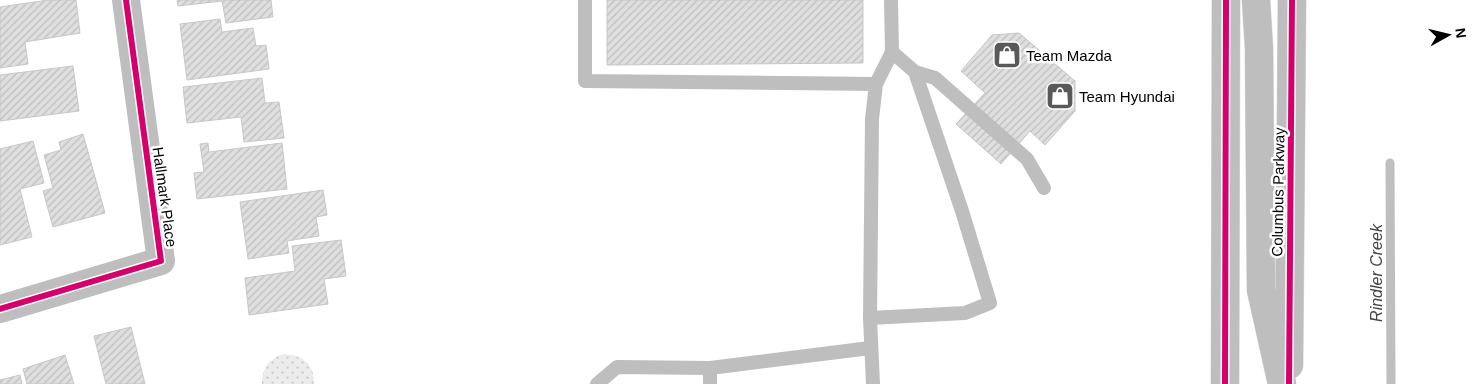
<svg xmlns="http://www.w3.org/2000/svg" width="1483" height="384" viewBox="0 0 1483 384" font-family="Arial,sans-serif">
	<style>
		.grass { fill: url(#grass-dots) }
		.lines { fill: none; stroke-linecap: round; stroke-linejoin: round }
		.stream { stroke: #bfbfbf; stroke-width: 9 }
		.building { fill: url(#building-hatch); stroke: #c7c7c7 }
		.primary-casing { stroke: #dbdbdb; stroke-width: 29 }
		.service { stroke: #bebebe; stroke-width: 14 }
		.minor { stroke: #bebebe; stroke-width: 28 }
		.primary { stroke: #bebebe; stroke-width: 28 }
		.cycleway-casing { stroke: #fff; stroke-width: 9 }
		.cycleway { stroke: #d6006c; stroke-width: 6 }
		.labels { text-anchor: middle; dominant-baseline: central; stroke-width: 5; stroke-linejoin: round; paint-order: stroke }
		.poi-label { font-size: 15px; fill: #000; stroke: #fff; text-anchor: start }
		.street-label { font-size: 15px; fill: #000; stroke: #fff }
		.water-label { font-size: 16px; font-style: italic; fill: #444; stroke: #fff }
	</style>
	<defs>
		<pattern id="grass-dots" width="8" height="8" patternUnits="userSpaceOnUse" patternTransform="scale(1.25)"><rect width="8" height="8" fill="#ececec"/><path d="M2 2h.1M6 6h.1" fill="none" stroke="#c9c9c9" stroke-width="1.8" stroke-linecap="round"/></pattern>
		<pattern id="building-hatch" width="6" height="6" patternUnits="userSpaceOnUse" patternTransform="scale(1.25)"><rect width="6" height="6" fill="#dfdfdf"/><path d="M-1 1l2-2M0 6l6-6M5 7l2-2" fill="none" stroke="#bebebe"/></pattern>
	</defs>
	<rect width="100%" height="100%" fill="#fff"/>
	<!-- grass -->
	<path class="grass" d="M283 354C302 354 315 365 314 384H262C261 369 269 359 283 354Z"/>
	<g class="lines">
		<!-- stream -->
		<path class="stream" d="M1390 163 1391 384"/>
	</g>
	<!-- building -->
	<path class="building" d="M48 0H76L80 33 25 42 28 64 0 68V7Z
		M177 0H271L273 17 226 23 222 1 178 6Z
		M607 0H863V63L607 65Z
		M220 19 222 32 253 28 256 46 266 45 269 69 187 80 180 24Z
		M1019 33 1075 81V111L1045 145 1030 131 1001 164 956 124 985 93 961 71 992 35Z
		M73 66 79 111 0 121V75Z
		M262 78 265 103 279 102 284 138 244 142 241 117 187 123 183 87Z
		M83 134 105 213 53 227 43 191 53 188 44 155 61 150 59 142Z
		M33 141 44 183 20 189 32 237 0 245V149Z
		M208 143 209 152 282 143 287 189 197 199 194 173 204 172 200 144Z
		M323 190 327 215 316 217 319 236 287 241 289 253 248 259 240 202Z
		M341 240 346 276 324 279 328 304 249 315 245 278 295 271 292 246Z
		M131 327 145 384H106L94 336Z
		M65 355 74 384H27L23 369Z
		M20 375 22 384H0V380Z"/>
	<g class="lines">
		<defs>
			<path id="primary" d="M1256 0 1259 48 1261 290 1282 384
				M1289 365 1292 0
				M1225 384 1226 0"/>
		</defs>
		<!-- primary casing -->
		<use href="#primary" class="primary-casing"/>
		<!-- service -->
		<path class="service" d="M585 0V81L876 84
			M915 72 935 78 1027 159 1044 188
			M870 318 965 313 990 303 962 211 915 72 892 52 891 0
			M597 384 617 367 710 368 870 348
			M710 384V368
			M873 384 870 318 872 119 876 84 892 52"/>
		<!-- minor -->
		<path class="minor" d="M0 309 161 261 126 0"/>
		<!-- primary -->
		<use href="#primary" class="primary"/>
		<defs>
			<path id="cycleway" d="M0 309 161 261 126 0
				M1225 384 1226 0
				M1289 384 1292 0"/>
		</defs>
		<!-- cycleway casing -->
		<use href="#cycleway" class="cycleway-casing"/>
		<!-- cycleway -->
		<use href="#cycleway" class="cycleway"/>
	</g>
	<!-- icons -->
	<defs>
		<symbol id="shop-square" viewBox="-11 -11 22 22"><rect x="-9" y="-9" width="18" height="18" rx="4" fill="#595959" stroke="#fff"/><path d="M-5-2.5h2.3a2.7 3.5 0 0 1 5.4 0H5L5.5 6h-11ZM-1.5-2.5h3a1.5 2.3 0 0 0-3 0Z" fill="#fff"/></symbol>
	</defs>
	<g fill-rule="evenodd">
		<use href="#shop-square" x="991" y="39" width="32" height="32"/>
		<use href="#shop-square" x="1044" y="80" width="32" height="32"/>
	</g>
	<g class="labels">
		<!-- poi labels -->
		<g class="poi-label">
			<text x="1026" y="55">Team Mazda</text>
			<text x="1079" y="96">Team Hyundai</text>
		</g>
		<!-- street labels -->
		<g class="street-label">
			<text transform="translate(1278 192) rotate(-89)">Columbus Parkway</text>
			<text transform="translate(165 197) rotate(82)">Hallmark Place</text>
		</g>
		<!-- water labels -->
		<g class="water-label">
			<text transform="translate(1376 273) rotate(-90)">Rindler Creek</text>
		</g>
	</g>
	<!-- north arrow -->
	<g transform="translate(1448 35) rotate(82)" stroke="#ffffff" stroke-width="4" paint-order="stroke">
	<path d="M0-4L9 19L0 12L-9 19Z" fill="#000000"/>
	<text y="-8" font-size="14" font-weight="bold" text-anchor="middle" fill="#000000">N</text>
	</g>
</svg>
